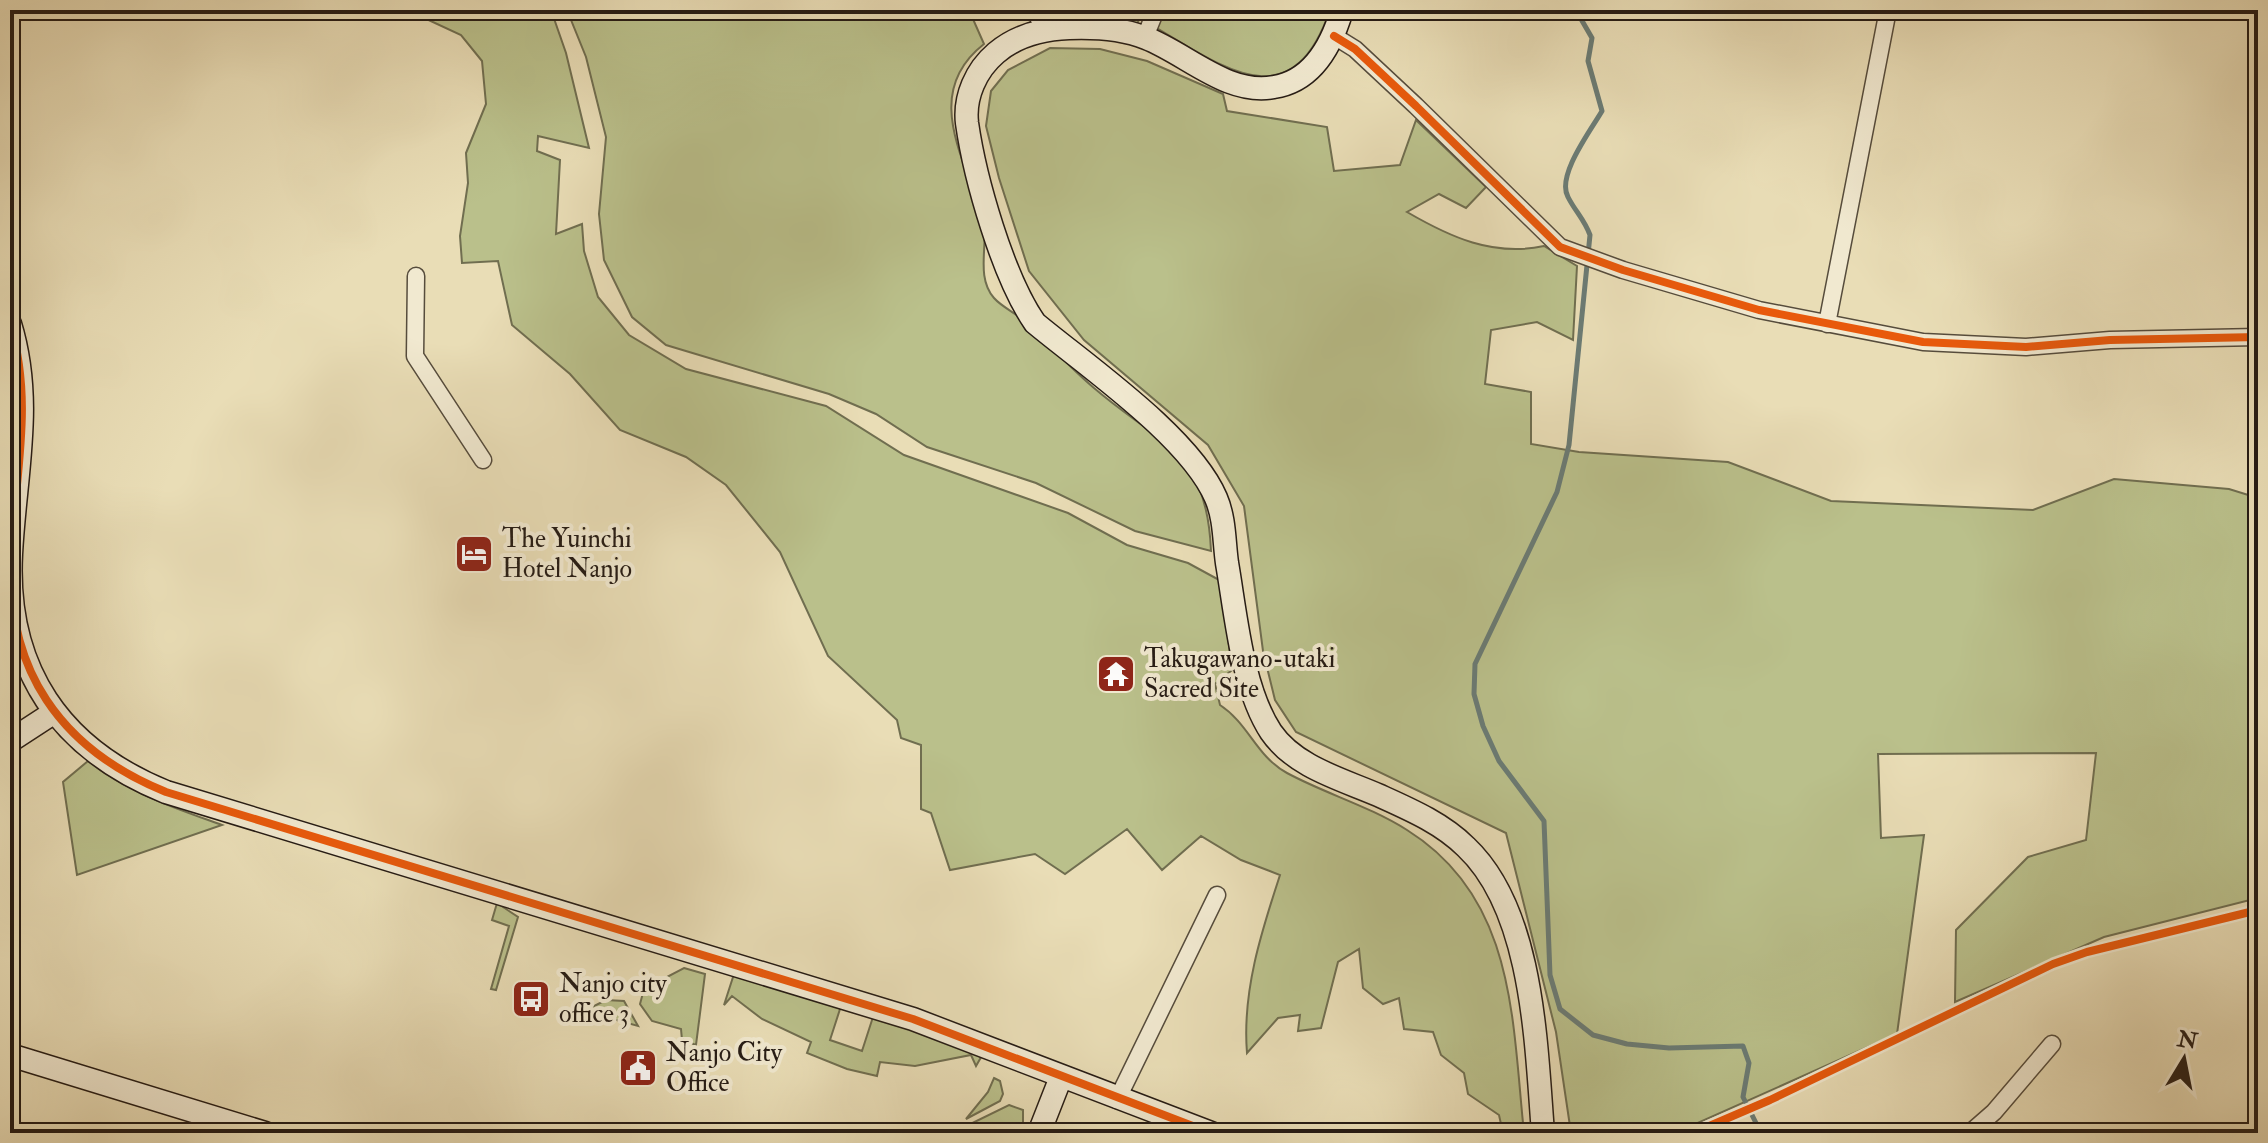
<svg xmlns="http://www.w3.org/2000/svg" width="2268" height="1143" viewBox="0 0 2268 1143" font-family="'IM FELL Double Pica',serif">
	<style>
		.green { fill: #bac08b; stroke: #706e50; stroke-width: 2; fill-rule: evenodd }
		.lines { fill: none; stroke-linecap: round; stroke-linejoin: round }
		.stream { stroke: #6b7b74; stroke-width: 5 }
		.street-casing { stroke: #564c3c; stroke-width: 19 }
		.secondary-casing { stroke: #251b14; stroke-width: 25 }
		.street { stroke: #f1e9d0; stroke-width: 16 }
		.secondary { stroke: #f1e9d0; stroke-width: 22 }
		.cycleway-casing { stroke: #f1e9d0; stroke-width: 13 }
		.cycleway { stroke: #e8590c; stroke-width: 8 }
		.labels { text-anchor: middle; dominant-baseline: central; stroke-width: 8; stroke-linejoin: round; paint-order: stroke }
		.poi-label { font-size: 26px; fill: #251b14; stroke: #f1e9d0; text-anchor: start }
	</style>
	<rect width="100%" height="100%" fill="#e9ddb6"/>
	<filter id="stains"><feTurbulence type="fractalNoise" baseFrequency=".0025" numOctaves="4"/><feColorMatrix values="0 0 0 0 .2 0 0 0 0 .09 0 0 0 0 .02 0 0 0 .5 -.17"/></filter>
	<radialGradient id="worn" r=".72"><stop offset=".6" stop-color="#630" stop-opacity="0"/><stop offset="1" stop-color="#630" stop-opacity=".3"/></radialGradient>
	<!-- green -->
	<path class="green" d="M407 10H551L566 53 589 148 538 136 537 151 560 160 556 234 582 224 584 251 598 297 629 335 686 369 826 406 904 455 1068 513 1127 545 1188 563 1221 581 1232 670 1215 684 1220 705C1249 724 1256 756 1287 773 1326 794 1369 806 1407 830 1516 898 1512 1020 1524 1133H1503L1499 1115 1468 1094 1464 1073 1441 1055 1433 1032 1404 1029 1399 998 1383 1004 1363 988 1359 949 1338 962 1321 1028 1298 1031 1300 1015 1278 1018 1247 1053C1242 992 1261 933 1280 875L1241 860 1201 836 1162 870 1127 829 1065 874 1035 854 950 870 931 813 921 809V745L901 738 897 720 828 656 780 552 726 485 686 457 620 430 570 374 512 325 498 261 462 263 460 236 468 183 466 153 486 104 482 61 461 35Z
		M567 10H969L984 44C920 94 967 160 983 222 989 244 975 276 994 298 1002 307 1014 312 1023 320 1047 342 1069 367 1094 388 1160 445 1207 449 1211 551L1135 531 1036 483 927 447 876 414 829 394 666 345 632 317 604 260 599 214 606 137 586 57Z
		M1049 10H1145L1136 25 1100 13 1053 16Z
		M1161 10H1198L1218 19 1223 10H1330C1292 120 1226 69 1155 27Z
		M1050 48 1100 49 1147 61 1223 94 1227 111 1327 127 1334 171 1400 165 1416 120 1486 187 1466 208 1439 194 1407 212C1450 237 1493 257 1544 246L1577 266 1573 340 1537 322 1491 330 1485 384 1531 392V444L1579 452 1728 462 1831 501 2033 510 2114 479 2229 489 2258 498V898L2104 937 1955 1002 1956 930 2028 857 2086 840 2096 753 1878 754 1881 838 1924 835 1897 1034 1682 1130 1571 1133 1556 1032 1506 833 1296 732 1275 700 1263 651 1244 506 1208 445 1084 340 1029 271 999 178 986 126 991 91 1008 70Z
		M88 761C128 793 175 808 222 825L77 875 63 782Z
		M497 903 518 917 496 990 491 989 509 926 492 920Z
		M684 968 705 974 696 1045 682 1040 681 1029 652 1021 640 1004 644 989Z
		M734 974 921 1028 984 1052 976 1066 971 1055 915 1066 880 1062 877 1076 847 1069 807 1053 811 1042 762 1019 732 996 724 1005ZM841 1006 873 1017 862 1051 830 1040Z
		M606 1000 624 1001 638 1026 584 1011Z
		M994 1078 1000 1081 1003 1094 1000 1101 966 1119 988 1092Z
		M1009 1105 1023 1110V1133H987L968 1128 967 1132 952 1133Z"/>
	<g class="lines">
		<!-- stream -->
		<path class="stream" d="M1582 10 1581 19 1592 38 1588 61 1602 111C1591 130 1556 176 1568 197 1575 211 1584 219 1590 235L1569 445 1557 492 1475 664 1474 694 1483 726 1499 761 1544 821 1550 975 1560 1009 1593 1035 1627 1044 1669 1048 1743 1046 1749 1063 1743 1097 1761 1133"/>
		<defs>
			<path id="street" d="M1034 10 1045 30
				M1334 36 1355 49 1416 106 1560 247 1623 270 1759 310 1923 342 2026 347 2110 340 2258 337
				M1145 37 1156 10
				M416 276 415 356 483 460
				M1827 324 1888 10
				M1117 1100 1217 895
				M1970 1133 1994 1112 2052 1044"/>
			<path id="secondary" d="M1342 10C1332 44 1313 81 1274 87 1228 96 1187 54 1146 38 1121 28 1095 27 1069 28 1042 29 1016 36 996 53 976 70 964 97 967 123 975 179 1003 277 1035 323 1088 367 1190 437 1216 498 1225 519 1224 542 1227 563 1236 615 1242 688 1271 732 1295 767 1341 779 1378 795 1409 809 1442 823 1466 847 1534 911 1536 1046 1543 1133
				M10 324C34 402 15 475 11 554 5 669 60 749 166 792L913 1019 1211 1133
				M10 741 53 713
				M10 1055 265 1133
				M1039 1133 1061 1077"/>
		</defs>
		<!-- street casing -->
		<use href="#street" class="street-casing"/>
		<!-- secondary casing -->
		<use href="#secondary" class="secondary-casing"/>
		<!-- street -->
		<use href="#street" class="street"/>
		<!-- secondary -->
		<use href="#secondary" class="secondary"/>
		<defs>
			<path id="cycleway" d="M1334 36 1355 49 1416 106 1560 247 1623 270 1759 310 1923 342 2026 347 2110 340 2258 337
				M10 324C34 402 15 475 11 554 5 669 60 749 166 792L913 1019 1211 1133
				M1693 1133 1770 1100 2053 964 2087 952 2258 910"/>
		</defs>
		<!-- cycleway casing -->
		<use href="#cycleway" class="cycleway-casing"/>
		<!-- cycleway -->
		<use href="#cycleway" class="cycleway"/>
	</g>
	<!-- icons -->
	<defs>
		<symbol id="hotel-square" viewBox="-11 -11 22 22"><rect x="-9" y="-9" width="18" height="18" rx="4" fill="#8f2418" stroke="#f1e9d0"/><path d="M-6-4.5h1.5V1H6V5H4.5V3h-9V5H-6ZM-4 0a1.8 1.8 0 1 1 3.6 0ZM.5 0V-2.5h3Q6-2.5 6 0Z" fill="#fff"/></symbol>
		<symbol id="temple-square" viewBox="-11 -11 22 22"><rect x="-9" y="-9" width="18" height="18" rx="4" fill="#8f2418" stroke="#f1e9d0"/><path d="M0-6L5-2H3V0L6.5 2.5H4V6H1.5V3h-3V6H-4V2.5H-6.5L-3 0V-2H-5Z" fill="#fff"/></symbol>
		<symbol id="bus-square" viewBox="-11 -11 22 22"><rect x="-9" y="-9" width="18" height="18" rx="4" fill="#8f2418" stroke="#f1e9d0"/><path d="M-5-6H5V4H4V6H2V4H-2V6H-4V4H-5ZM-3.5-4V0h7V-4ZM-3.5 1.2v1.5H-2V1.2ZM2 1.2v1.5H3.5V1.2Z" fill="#fff"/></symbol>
		<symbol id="civic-square" viewBox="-11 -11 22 22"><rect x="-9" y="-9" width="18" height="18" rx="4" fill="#8f2418" stroke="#f1e9d0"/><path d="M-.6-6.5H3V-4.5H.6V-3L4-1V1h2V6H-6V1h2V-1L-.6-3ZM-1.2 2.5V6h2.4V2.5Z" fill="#fff"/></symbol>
	</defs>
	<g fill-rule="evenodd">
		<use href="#hotel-square" x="452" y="532" width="44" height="44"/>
		<use href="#temple-square" x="1094" y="652" width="44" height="44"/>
		<use href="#bus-square" x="509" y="977" width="44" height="44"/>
		<use href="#civic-square" x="616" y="1046" width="44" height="44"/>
	</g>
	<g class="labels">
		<!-- poi labels -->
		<g class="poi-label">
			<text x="502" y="539">The Yuinchi<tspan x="502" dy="30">Hotel Nanjo</tspan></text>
			<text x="1144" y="659">Takugawano-utaki<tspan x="1144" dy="30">Sacred Site</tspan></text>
			<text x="559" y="984">Nanjo city<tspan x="559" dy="30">office 3</tspan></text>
			<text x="666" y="1053">Nanjo City<tspan x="666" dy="30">Office</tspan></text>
		</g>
	</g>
	<!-- margin -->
	<rect width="2268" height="1143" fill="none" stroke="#e9ddb6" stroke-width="40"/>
	<rect x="12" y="12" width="2244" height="1119" fill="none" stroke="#251b14" stroke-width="4"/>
	<rect x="20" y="20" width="2228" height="1103" fill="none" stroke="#251b14" stroke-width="2"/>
	<!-- north arrow -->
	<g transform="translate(2184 1059) rotate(10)" stroke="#f1e9d0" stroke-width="6" paint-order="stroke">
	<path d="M0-6L14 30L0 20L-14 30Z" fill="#251b14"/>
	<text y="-12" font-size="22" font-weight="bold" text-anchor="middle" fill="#251b14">N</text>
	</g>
	<rect width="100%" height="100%" filter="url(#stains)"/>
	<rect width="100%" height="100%" fill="url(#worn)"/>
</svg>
